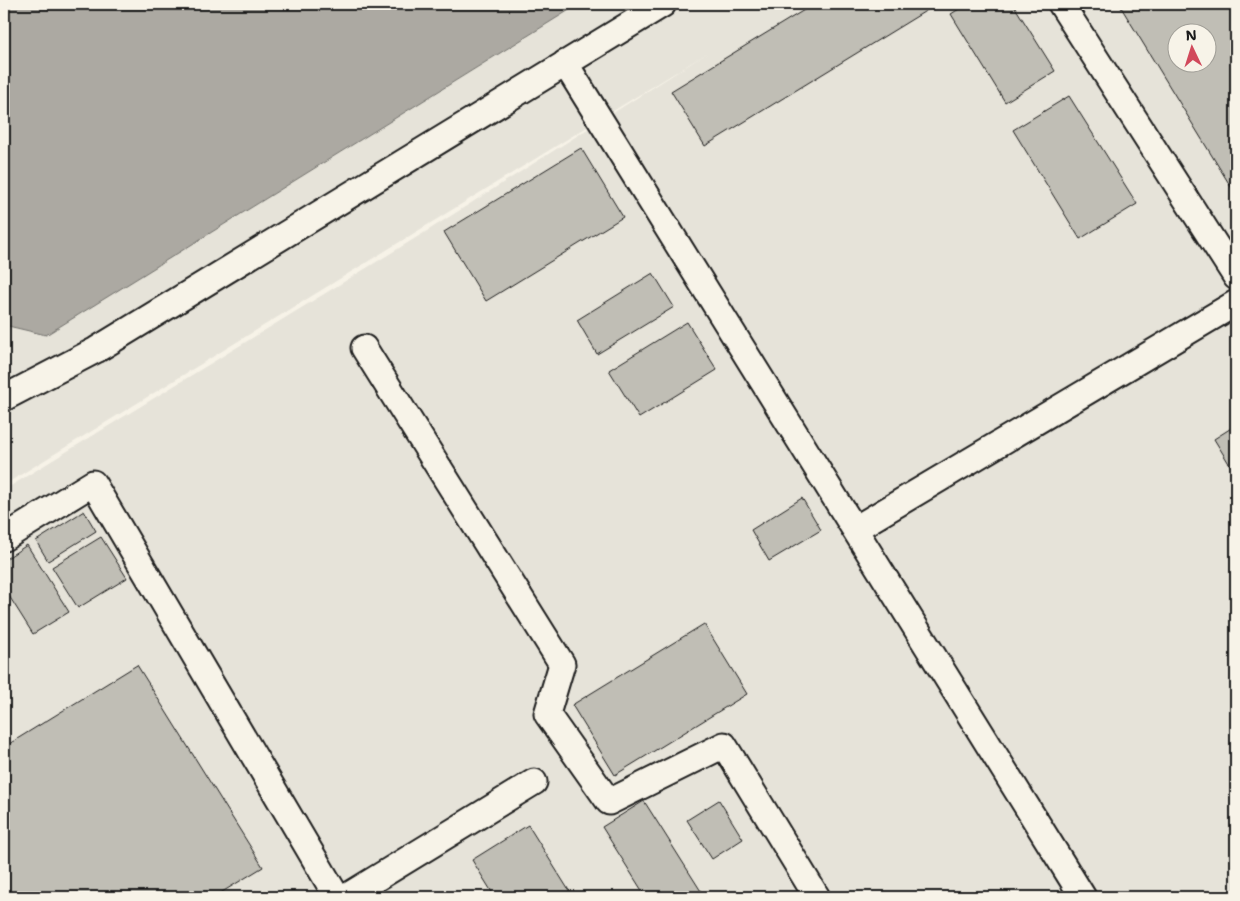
<svg xmlns="http://www.w3.org/2000/svg" width="1240" height="901" viewBox="0 0 1240 901" font-family="'Shantell Sans',sans-serif">
	<style>
		.built { fill: #e6e3d9; fill-rule: evenodd }
		.water { fill: #aca9a2; stroke: #72716c }
		.building { fill: #c0beb5; stroke: #1c1c1c; fill-rule: evenodd }
		.lines { fill: none; stroke-linecap: round; stroke-linejoin: round }
		.minor-casing { stroke: #1c1c1c; stroke-width: 29 }
		.minor { stroke: #f7f3e8; stroke-width: 25 }
	</style>
	<rect width="100%" height="100%" fill="#f7f3e8"/>
	<filter id="ink" filterUnits="userSpaceOnUse"><feTurbulence type="fractalNoise" baseFrequency=".02" numOctaves="2"/><feDisplacementMap in="SourceGraphic" scale="10" xChannelSelector="R" yChannelSelector="G"/><feConvolveMatrix kernelMatrix="1 2 1 2 8 2 1 2 1" color-interpolation-filters="sRGB"/></filter>
	<g filter="url(#ink)">
		<!-- built -->
		<path class="built" d="M579 4H1236V897H4V490L427 231 709 52 4 485V325L46 335ZM1178 32H1208V62H1178Z"/>
		<!-- water -->
		<path class="water" d="M4 4H579L46 335 4 325Z"/>
		<!-- building -->
		<path class="building" d="M814 4H937L705 146 671 91Z
			M967 4H1013L1055 71 1005 102 951 14Z
			M1119 4H1236V195ZM1178 32H1208V62H1178Z
			M1069 96 1137 204 1080 239 1013 130Z
			M581 148 623 217 486 301 444 232Z
			M653 273 674 307 597 354 577 320Z
			M687 322 717 370 639 418 609 370Z
			M1236 425V475L1214 439Z
			M802 498 821 530 769 561 751 530Z
			M84 511 96 531 48 561 36 541Z
			M101 537 127 578 78 608 52 567Z
			M27 545 69 612 33 634 4 588V560Z
			M704 624 747 694 615 775 572 705Z
			M137 665 263 867 214 897H4V747Z
			M719 800 743 839 712 859 687 820Z
			M644 801 704 896 702 897H646L602 827Z
			M528 825 573 897H495L472 860Z"/>
		<g class="lines">
			<defs>
				<path id="minor" d="M1061 4 1236 277
					M565 63 1083 897
					M364 348 562 664 547 714 609 802 724 745 817 897
					M4 398 96 350 663 4
					M855 529 1236 303
					M4 538 93 483 337 897
					M346 897 534 782"/>
			</defs>
			<!-- minor casing -->
			<use href="#minor" class="minor-casing"/>
			<!-- minor -->
			<use href="#minor" class="minor"/>
		</g>
	</g>
	<!-- margin -->
	<rect width="1240" height="901" fill="none" stroke="#f7f3e8" stroke-width="20"/>
	<rect x="10" y="10" width="1220" height="881" fill="none" stroke="#1c1c1c" stroke-width="2" filter="url(#ink)"/>
	<!-- north arrow -->
	<g transform="translate(1192 48) rotate(356)"><circle r="24" fill="#f7f3e8" stroke="#9f9d96"/>
	<path d="M0-4L9 19L0 12L-9 19Z" fill="#d1495b"/>
	<text y="-8" font-size="14" font-weight="bold" text-anchor="middle" fill="#1c1c1c">N</text>
	</g>
</svg>
